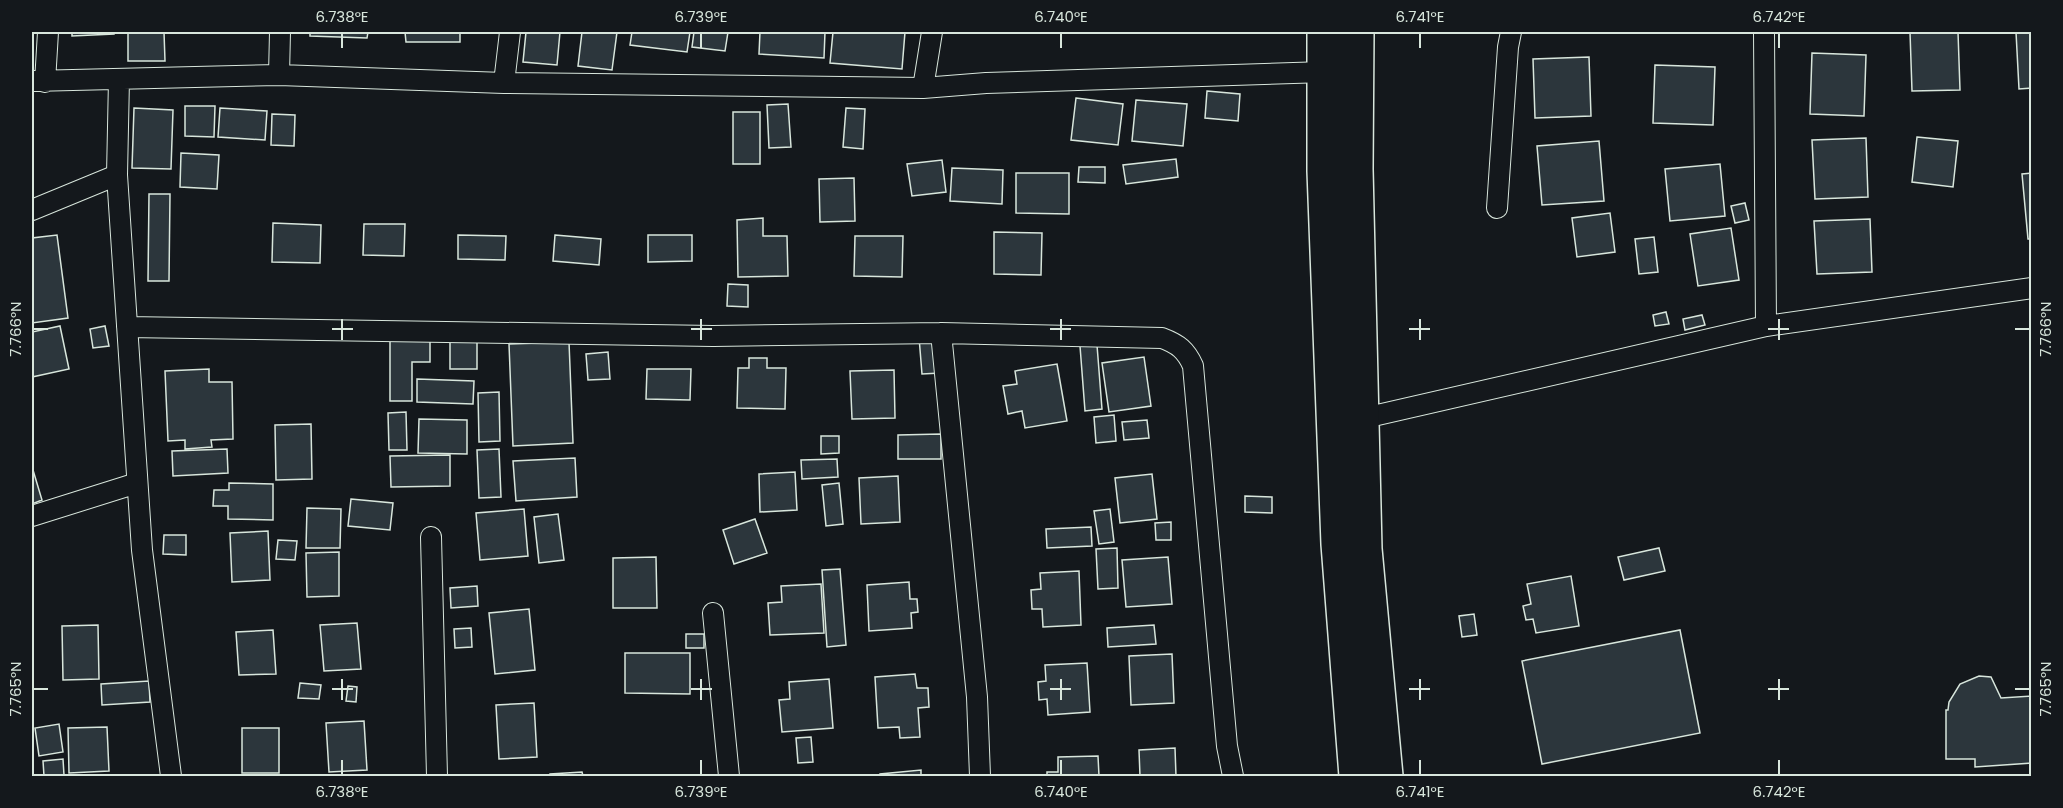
<svg xmlns="http://www.w3.org/2000/svg" width="2063" height="808" viewBox="0 0 2063 808" font-family="Poppins,sans-serif">
	<style>
		.building { fill: #2c363c; stroke: #d8e6dc; stroke-width: 1.5 }
		.lines { fill: none; stroke-linecap: round; stroke-linejoin: round }
		.street-casing { stroke: #d8e6dc; stroke-width: 22 }
		.highway-casing { stroke: #d8e6dc; stroke-width: 36 }
		.street { stroke: #14181c; stroke-width: 20 }
		.highway { stroke: #14181c; stroke-width: 33 }
		.ticks { fill: none; stroke: #d8e6dc; stroke-width: 2 }
		.neatline { fill: none; stroke: #d8e6dc; stroke-width: 2 }
		.ticks-label { font-size: 15px; text-anchor: middle; fill: #d8e6dc }
	</style>
	<rect width="100%" height="100%" fill="#14181c"/>
	<!-- building -->
	<path class="building" d="M72 32H114V34L72 36Z
		M128 32H164L165 61H128Z
		M310 32H368L367 38 310 36Z
		M405 32H460V42H406Z
		M526 32H560L557 65 523 62Z
		M582 32H617L612 70 578 66Z
		M632 32H690L687 52 630 45Z
		M694 32H728L725 51 692 47Z
		M760 32H825L824 58 759 54Z
		M833 32H905L902 69 830 63Z
		M1910 32H1958L1960 90 1912 91Z
		M2016 32H2032V88L2019 89Z
		M1812 53 1866 55 1864 116 1810 114Z
		M1589 57 1591 116 1535 118 1533 59Z
		M1655 65 1715 67 1713 125 1653 123Z
		M1207 91 1240 94 1238 121 1205 118Z
		M1076 98 1123 104 1118 145 1071 140Z
		M1136 100 1187 104 1183 146 1132 141Z
		M788 104 791 147 769 148 767 105Z
		M185 106H215L214 137 185 136Z
		M134 108 173 110 171 169 132 168Z
		M220 108 267 111 265 140 218 137Z
		M846 108 865 109 863 149 843 147Z
		M733 112H760V164H733Z
		M272 114 295 115 294 146 271 145Z
		M1917 137 1958 141 1953 187 1912 182Z
		M1866 138 1868 197 1815 199 1812 140Z
		M1599 141 1604 201 1542 205 1537 146Z
		M181 153 219 155 217 189 180 187Z
		M1176 159 1178 177 1126 184 1123 165Z
		M942 160 946 192 912 196 907 164Z
		M1720 164 1725 216 1670 221 1665 169Z
		M1079 167H1105V183L1078 182Z
		M952 168 1003 170 1002 204 950 201Z
		M1016 173H1069V214L1016 213Z
		M2032 173V239H2028L2022 174Z
		M854 178 855 221 820 222 819 179Z
		M149 194H170L169 281H148Z
		M1745 203 1749 220 1735 223 1731 206Z
		M1610 213 1615 252 1577 257 1572 218Z
		M763 218V236H787L788 276 738 277 737 220Z
		M1870 219 1872 272 1817 274 1814 221Z
		M273 223 321 225 320 263 272 262Z
		M364 224H405L404 256 363 255Z
		M1731 228 1739 280 1698 286 1690 234Z
		M994 232 1042 233 1041 275 994 274Z
		M57 235 68 318 32 323V238Z
		M458 235 506 236 505 260 458 259Z
		M555 235 601 239 599 265 553 261Z
		M648 235H692V261L648 262Z
		M855 236H903L902 277 854 276Z
		M1654 237 1658 272 1639 274 1635 239Z
		M728 284 748 285V307L727 306Z
		M1666 312 1669 324 1655 326 1653 315Z
		M1702 315 1705 325 1685 330 1683 319Z
		M60 326 69 369 32 377V332Z
		M105 326 109 346 93 348 90 329Z
		M450 327H477V369H450Z
		M390 336H430V362H412V401H390Z
		M938 336 940 373 922 374 919 337Z
		M569 342 573 443 513 446 509 344Z
		M1097 345 1102 409 1085 411 1080 346Z
		M608 352 610 379 588 380 586 354Z
		M1144 357 1151 406 1109 412 1102 363Z
		M749 358H767V368H786L785 409 737 408 738 368H749Z
		M1057 364 1067 421 1025 428 1022 411 1008 414 1003 386 1017 384 1015 371Z
		M209 369V382H232L233 439 211 440 212 447 185 449V440L168 441 165 371Z
		M647 369H691L690 400 646 399Z
		M894 370 895 418 852 419 850 371Z
		M417 379 474 381 473 404 417 402Z
		M499 392 500 441 479 442 478 393Z
		M406 412 407 450H389L388 413Z
		M1114 415 1116 441 1096 443 1094 417Z
		M419 419 467 420V454L418 453Z
		M1147 420 1149 438 1124 440 1122 422Z
		M311 424 312 479 276 480 275 425Z
		M941 434V459H898V435Z
		M821 436H839V453L821 454Z
		M227 449 228 473 173 476 172 451Z
		M499 449 501 497 479 498 477 450Z
		M450 455V486L391 487 390 456Z
		M575 458 577 497 516 501 513 461Z
		M837 459 838 477 802 479 801 460Z
		M33 470 42 500 32 504V471Z
		M795 472 797 510 760 512 759 474Z
		M1152 474 1157 519 1120 523 1115 478Z
		M898 476 900 522 861 524 859 478Z
		M229 483 273 484V520L228 519V506H213L214 490H229Z
		M839 483 843 524 826 526 822 485Z
		M1245 496 1272 497V513L1245 512Z
		M351 499 393 503 390 530 348 526Z
		M307 508 341 509 340 548H306Z
		M524 509 528 556 480 560 476 513Z
		M1110 509 1114 542 1099 544 1094 511Z
		M558 514 564 560 539 563 534 517Z
		M755 519 767 553 734 564 723 530Z
		M1171 522V540H1156L1155 523Z
		M1091 527 1092 546 1047 548 1046 529Z
		M268 531 270 580 232 582 230 533Z
		M164 535H186V555L163 554Z
		M278 540 297 541 295 560 276 559Z
		M1117 548 1118 588 1098 589 1096 549Z
		M1659 548 1665 571 1624 580 1618 557Z
		M339 552V596L307 597 306 553Z
		M656 557 657 608H613V558Z
		M1168 557 1172 604 1126 607 1122 560Z
		M840 569 846 645 827 647 822 570Z
		M1079 571 1081 625 1043 627 1042 609H1032L1031 590 1041 589 1040 573Z
		M1571 576 1579 626 1536 633 1533 619 1526 620 1523 606 1531 604 1527 584Z
		M909 582 910 599H917L918 612 911 613 912 628 869 631 867 585Z
		M821 584 824 633 770 635 768 603 782 602 781 586Z
		M477 586 478 606 451 608 450 588Z
		M529 609 535 670 495 674 489 613Z
		M1474 614 1477 635 1462 637 1459 616Z
		M357 623 361 669 324 671 320 625Z
		M98 625 99 679 63 680 62 626Z
		M1154 625 1156 644 1108 647 1107 628Z
		M471 628 472 647 455 648 454 629Z
		M273 630 276 674 239 675 236 632Z
		M1680 630 1700 733 1542 764 1522 661Z
		M686 634H704V648H686Z
		M625 653H690V694L625 693Z
		M1172 654 1174 703 1131 705 1129 656Z
		M1087 663 1090 712 1048 715 1047 699 1039 700 1038 682 1046 681 1045 665Z
		M915 674 917 688H928L929 707 918 708 920 737 900 738 899 727 878 728 875 677Z
		M1979 676 1991 677 2001 698 2032 696V763L1975 767V759H1946V710H1948L1949 702 1960 684Z
		M829 679 833 728 782 732 779 700 790 699 789 682Z
		M149 681 150 702 102 705 101 684Z
		M300 683 321 685 319 699 298 698Z
		M348 686 357 687 356 702 346 701Z
		M534 703 537 757 499 759 496 705Z
		M364 721 367 770 329 772 326 723Z
		M59 724 63 752 39 756 35 728Z
		M107 727 109 771 69 773 68 728Z
		M242 728H279V773H242Z
		M811 737 813 762 798 763 796 738Z
		M1175 748 1176 776H1140L1139 750Z
		M1098 756 1099 776H1047V772H1058V757Z
		M63 759 64 775H71V776H44L43 761Z
		M921 770V776H880V774Z
		M582 772 583 776H550V774Z"/>
	<g class="lines">
		<defs>
			<path id="street" d="M1764 32 1766 326
				M279 75 280 32
				M119 79 117 175 142 550 171 776
				M32 81 279 75 504 83 923 88 986 83 1325 72
				M45 82 48 32
				M504 83 510 32
				M923 88 932 32
				M1497 208 1508 47 1511 32
				M32 210 117 175
				M127 327 713 336 941 333 1162 338C1178 344 1186 350 1193 366L1227 746 1233 776
				M941 333 977 697 980 776
				M1360 419 1766 326 2032 288
				M32 516 137 483
				M431 537 437 776
				M713 613 729 776"/>
			<path id="highway" d="M1324 32V171L1338 544 1356 776
				M1357 32 1356 169 1365 549 1386 776"/>
		</defs>
		<!-- street casing -->
		<use href="#street" class="street-casing"/>
		<!-- highway casing -->
		<use href="#highway" class="highway-casing"/>
		<!-- street -->
		<use href="#street" class="street"/>
		<!-- highway -->
		<use href="#highway" class="highway"/>
	</g>
	<!-- ticks -->
	<path class="ticks" d="M342 33V48M701 33V48M1061 33V48M1420 33V48M1779 33V48M342 319V340M701 319V340M1061 319V340M1420 319V340M1779 319V340M33 329H48M332 329H353M691 329H712M1050 329H1071M1409 329H1430M1768 329H1789M2015 329H2030M342 679V700M701 679V700M1061 679V700M1420 679V700M1779 679V700M33 689H48M332 689H353M691 689H712M1050 689H1071M1409 689H1430M1768 689H1789M2015 689H2030M342 760V775M701 760V775M1061 760V775M1420 760V775M1779 760V775"/>
	<!-- border -->
	<rect width="2063" height="808" fill="none" stroke="#14181c" stroke-width="66"/>
	<rect x="33" y="33" width="1997" height="742" class="neatline"/>
	<g class="ticks-label">
		<text x="342" y="22">6.738°E</text>
		<text x="701" y="22">6.739°E</text>
		<text x="1061" y="22">6.740°E</text>
		<text x="1420" y="22">6.741°E</text>
		<text x="1779" y="22">6.742°E</text>
		<text transform="translate(16 329) rotate(-90)" y="5">7.766°N</text>
		<text transform="translate(2046 329) rotate(-90)" y="5">7.766°N</text>
		<text transform="translate(16 689) rotate(-90)" y="5">7.765°N</text>
		<text transform="translate(2046 689) rotate(-90)" y="5">7.765°N</text>
		<text x="342" y="797">6.738°E</text>
		<text x="701" y="797">6.739°E</text>
		<text x="1061" y="797">6.740°E</text>
		<text x="1420" y="797">6.741°E</text>
		<text x="1779" y="797">6.742°E</text>
	</g>
</svg>
